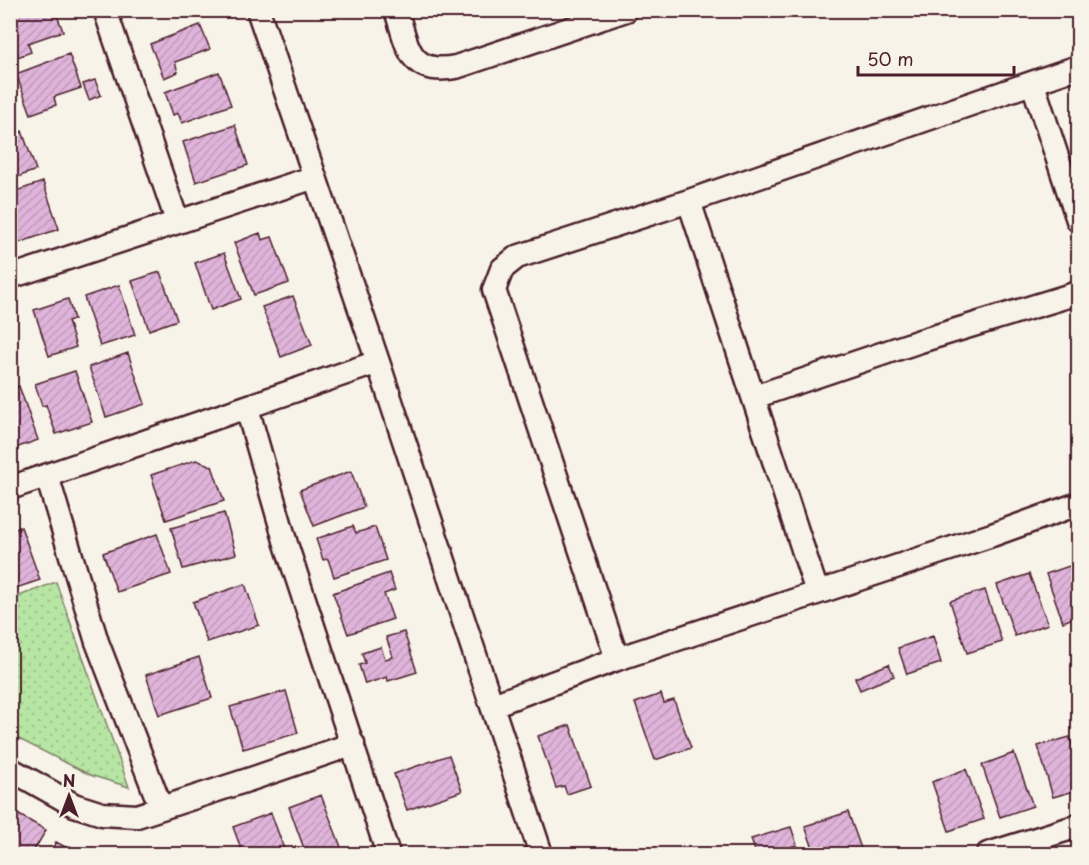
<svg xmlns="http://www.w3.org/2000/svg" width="1089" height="865" viewBox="0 0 1089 865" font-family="'Playpen Sans',sans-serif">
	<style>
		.grass { fill: url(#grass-dots); stroke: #808268; stroke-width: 1.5 }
		.building { fill: url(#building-hatch); stroke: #4a1f2b; stroke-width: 1.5 }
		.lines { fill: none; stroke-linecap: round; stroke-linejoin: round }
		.minor-casing { stroke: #4a1f2b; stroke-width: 27 }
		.minor { stroke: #f7f3e8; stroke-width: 22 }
	</style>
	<defs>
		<pattern id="grass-dots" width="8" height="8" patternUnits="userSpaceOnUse" patternTransform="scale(1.5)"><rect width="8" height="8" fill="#b6e5a4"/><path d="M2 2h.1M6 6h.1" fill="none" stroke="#9ec48d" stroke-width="1.8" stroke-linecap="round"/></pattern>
		<pattern id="building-hatch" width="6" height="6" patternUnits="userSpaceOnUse" patternTransform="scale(1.5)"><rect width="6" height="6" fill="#dfb4da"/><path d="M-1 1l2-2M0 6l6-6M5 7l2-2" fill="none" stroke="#c19abb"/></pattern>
	</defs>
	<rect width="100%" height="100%" fill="#f7f3e8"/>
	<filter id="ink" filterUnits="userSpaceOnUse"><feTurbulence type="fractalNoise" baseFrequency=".0167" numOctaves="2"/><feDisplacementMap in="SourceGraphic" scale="12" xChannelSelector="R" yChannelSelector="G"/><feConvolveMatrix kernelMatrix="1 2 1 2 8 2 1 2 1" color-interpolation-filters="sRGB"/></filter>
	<g filter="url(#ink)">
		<!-- grass -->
		<path class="grass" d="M56 582 129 787 90 775 11 735V599Z"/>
		<!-- building -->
		<path class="building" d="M20 10H41L42 12 55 10 63 31 28 43 31 52 12 59 10 14Z
			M200 25 210 49 175 62 178 72 164 78 150 44Z
			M69 54 81 88 54 97 56 105 31 114 16 74Z
			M219 72 231 105 182 123 178 113 173 115 165 92Z
			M95 80 101 95 89 100 83 84Z
			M10 92 19 114 10 117Z
			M235 125 248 165 196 182 183 142Z
			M22 131 36 170 10 180V136Z
			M43 182 59 229 10 246V193Z
			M260 233 262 240 272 237 289 283 254 295 234 243Z
			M224 253 241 299 211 310 195 263Z
			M160 272 177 320 149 330 132 281Z
			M119 285 135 335 100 346 84 297Z
			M293 296 312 345 281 357 262 307Z
			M68 299 74 319 68 321 76 347 49 356 34 310Z
			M128 353 145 404 106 417 89 367Z
			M75 371 92 422 56 434 46 405 42 406 35 384Z
			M19 386 38 440 10 450V389Z
			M196 460 212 466 224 501 166 520 151 475Z
			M351 471 364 507 314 526 300 490Z
			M224 513 236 554 183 569 171 528Z
			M353 526 356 533 375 527 386 560 334 577 328 559 323 560 316 539Z
			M21 527 40 580 10 590V531Z
			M157 534 171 574 117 592 103 553Z
			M1078 563V616L1063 622 1046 574Z
			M389 573 395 590 384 594 393 619 348 634 333 593Z
			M1029 574 1048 624 1015 636 997 585Z
			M245 584 259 625 207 642 193 602Z
			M985 590 1002 642 967 653 950 601Z
			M404 632 417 672 388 681 387 677 365 684 359 665 365 663 362 653 381 647 385 659 393 657 386 637Z
			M933 636 941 663 907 674 898 648Z
			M199 657 212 698 159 715 146 675Z
			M889 664 894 676 860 690 855 678Z
			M286 691 298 733 243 749 230 707Z
			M661 694 664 703 674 700 691 748 655 760 635 703Z
			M570 725 591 786 567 794 564 786 556 788 538 736Z
			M1070 737 1078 766V790L1053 797 1038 746Z
			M1014 753 1033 806 1000 817 982 765Z
			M449 755 462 791 407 810 394 774Z
			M966 769 984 819 949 831 932 782Z
			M321 795 341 847 321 854H306L289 807Z
			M12 811 46 830 32 854H10V815Z
			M848 812 863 854H815L805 826Z
			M271 813 286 854H243L233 827Z
			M791 827 797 845 784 849 786 854H756L751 839Z
			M56 842 78 854H49Z"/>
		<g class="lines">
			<defs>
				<path id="minor" d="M105 10 177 221
					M258 10 378 362 541 854
					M396 10C408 47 409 76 456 67L626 10
					M1033 84 1078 220
					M689 201 817 592
					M10 277 315 177
					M754 397 917 342 1078 293
					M247 408 286 544 388 854
					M47 476 97 642 161 808
					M10 488 378 362
					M617 659 494 290 502 269 517 257 689 201 1078 67
					M493 705 617 659 992 535 1078 504
					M10 769 74 805 102 814 137 816 254 778 353 744
					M988 854 1078 826"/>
			</defs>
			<!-- minor casing -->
			<use href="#minor" class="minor-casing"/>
			<!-- minor -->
			<use href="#minor" class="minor"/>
		</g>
	</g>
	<!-- margin -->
	<rect width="1089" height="865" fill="none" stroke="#f7f3e8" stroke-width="36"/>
	<rect x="18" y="18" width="1053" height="829" fill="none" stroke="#4a1f2b" stroke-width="2" filter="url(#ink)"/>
	<!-- north arrow -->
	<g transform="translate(69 796)" stroke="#f7f3e8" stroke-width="4.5" paint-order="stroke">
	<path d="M0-4.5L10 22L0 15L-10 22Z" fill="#4a1f2b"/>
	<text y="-9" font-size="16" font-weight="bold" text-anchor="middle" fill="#4a1f2b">N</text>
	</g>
	<!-- scale -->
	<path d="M858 66v9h156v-9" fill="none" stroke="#4a1f2b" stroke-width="3"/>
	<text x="867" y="66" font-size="18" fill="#4a1f2b" stroke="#f7f3e8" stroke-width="4.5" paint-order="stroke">50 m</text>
</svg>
